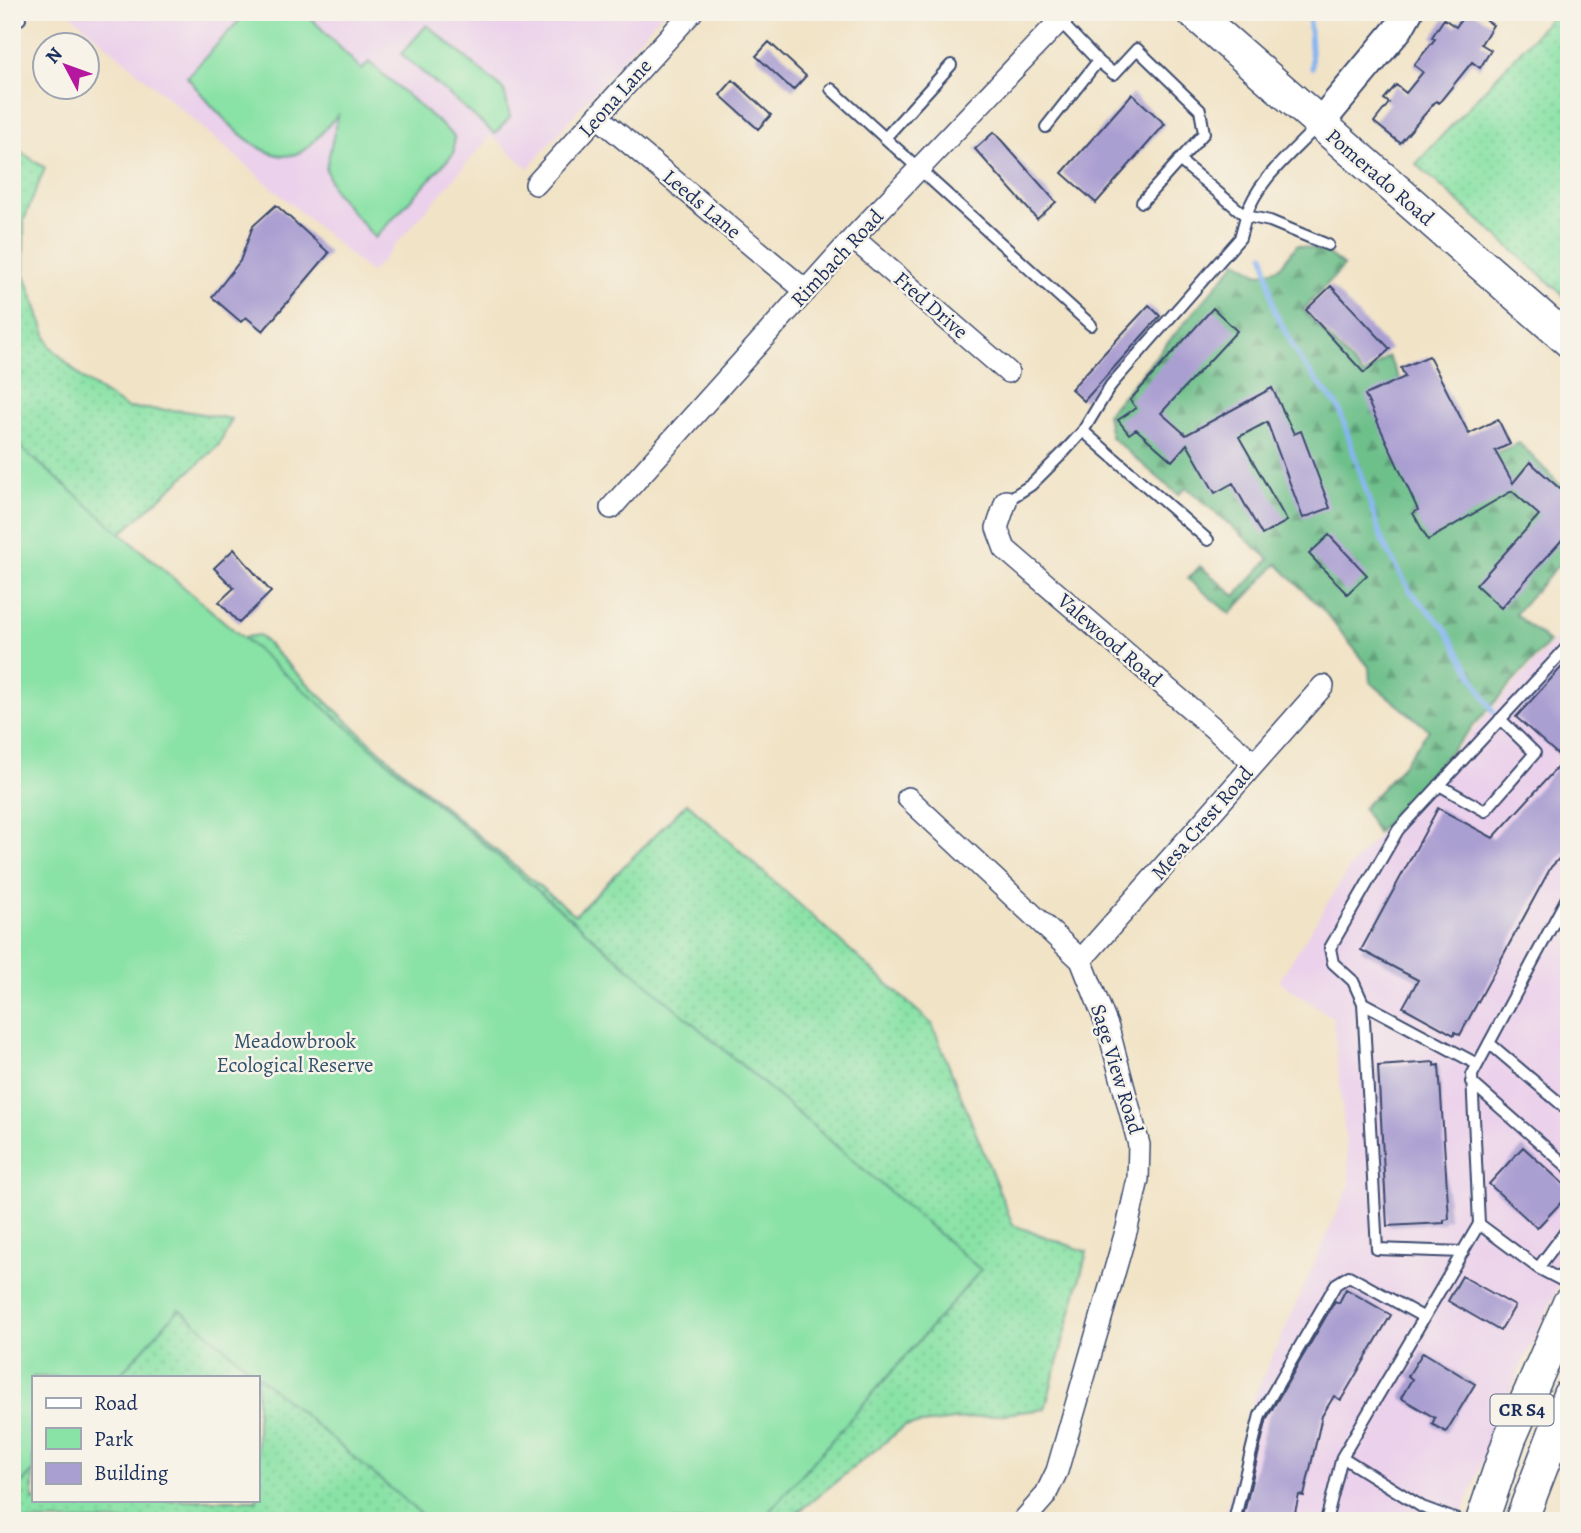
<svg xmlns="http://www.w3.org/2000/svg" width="1581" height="1533" viewBox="0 0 1581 1533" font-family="Alegreya,serif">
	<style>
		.built { fill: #ebd1eb }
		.grass { fill: url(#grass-dots); stroke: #528882; stroke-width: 2; fill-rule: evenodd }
		.forest { fill: url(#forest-firs); stroke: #447874; stroke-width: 2 }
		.park { fill: #89e2a6; stroke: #528882; stroke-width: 2 }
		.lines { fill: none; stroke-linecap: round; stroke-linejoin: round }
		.stream { stroke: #85b5f1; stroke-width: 5 }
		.building { fill: #aa9fd1 }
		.lane-casing { stroke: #3b4a6e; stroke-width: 14 }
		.street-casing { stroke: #3b4a6e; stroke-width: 24 }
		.secondary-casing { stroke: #3b4a6e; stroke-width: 32 }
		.primary-casing { stroke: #3b4a6e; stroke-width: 35 }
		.lane { stroke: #fff; stroke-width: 10 }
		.street { stroke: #fff; stroke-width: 21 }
		.secondary { stroke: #fff; stroke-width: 28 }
		.primary { stroke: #fff; stroke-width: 32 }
		.labels { text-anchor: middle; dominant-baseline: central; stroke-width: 5; stroke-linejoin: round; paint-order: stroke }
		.shield { fill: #f7f3e8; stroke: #5d6a87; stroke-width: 2 }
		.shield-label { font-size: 19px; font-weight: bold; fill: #1b2f5e }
		.street-label { font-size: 21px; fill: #1b2f5e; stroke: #f7f3e8 }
		.park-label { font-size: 21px; fill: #31536c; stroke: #f7f3e8 }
	</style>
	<defs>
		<pattern id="grass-dots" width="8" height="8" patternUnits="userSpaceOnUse" patternTransform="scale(1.75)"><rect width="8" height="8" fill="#89e2a6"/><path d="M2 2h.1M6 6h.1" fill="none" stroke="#76c291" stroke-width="1.8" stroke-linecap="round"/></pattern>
		<pattern id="forest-firs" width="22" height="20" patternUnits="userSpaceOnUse" patternTransform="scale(1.75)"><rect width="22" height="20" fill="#6ec08b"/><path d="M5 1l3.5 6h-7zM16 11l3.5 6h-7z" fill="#5a9c75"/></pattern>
	</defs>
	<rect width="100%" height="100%" fill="#f7f3e8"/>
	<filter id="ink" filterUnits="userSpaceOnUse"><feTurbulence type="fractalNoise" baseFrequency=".0143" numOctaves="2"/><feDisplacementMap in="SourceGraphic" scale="14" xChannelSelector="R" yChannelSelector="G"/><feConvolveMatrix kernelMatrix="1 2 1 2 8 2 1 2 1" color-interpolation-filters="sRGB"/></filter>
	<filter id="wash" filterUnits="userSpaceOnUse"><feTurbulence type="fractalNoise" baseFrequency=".00686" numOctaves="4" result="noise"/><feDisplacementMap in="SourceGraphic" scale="28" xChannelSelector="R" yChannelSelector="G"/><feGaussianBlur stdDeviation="1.57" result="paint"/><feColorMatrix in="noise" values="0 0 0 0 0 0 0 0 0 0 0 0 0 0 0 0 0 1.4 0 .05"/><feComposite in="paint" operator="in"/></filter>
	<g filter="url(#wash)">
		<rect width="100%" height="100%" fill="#f1e3c6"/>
		<!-- built -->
		<path class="built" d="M68 12H663L528 168 491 136 371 273Z
			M1569 624V1264L1506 1399 1460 1521H1224L1254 1397 1350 1184 1333 1018 1279 981 1350 867Z"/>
		<!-- grass -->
		<path class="grass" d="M1556 12H1569V300L1416 164Z
			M12 146 45 168 24 220V272L50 346 83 379 127 408 185 411 232 419 218 446 115 539 215 642 259 635C358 737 465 826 575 915L687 803 932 1024 1013 1225 1087 1252 1045 1409 905 1426 787 1521H12ZM33 1377H257V1500H33Z"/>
		<!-- forest -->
		<path class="forest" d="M1297 245 1324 251 1344 266 1303 310 1364 376 1388 356 1447 475 1519 443 1569 494V553L1515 614 1549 642 1377 833 1363 808 1399 770 1429 730 1370 682 1369 667 1324 611 1277 564 1230 614 1188 579 1200 566 1235 596 1269 559 1186 487 1178 495 1111 437 1107 414 1237 261 1259 274 1279 268Z"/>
		<!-- park -->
		<path class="park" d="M247 12H305L362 70 369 62 454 136V153L375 238 333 190 326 169 338 115C327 125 317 141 304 150 265 177 209 102 187 77Z
			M427 25 504 90 510 117 495 134 401 54Z
			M12 440 981 1270 761 1521H429L179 1309 118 1377H33V1471L12 1495Z"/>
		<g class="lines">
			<!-- stream -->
			<path class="stream" d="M1309 12 1312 68
				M1264 254 1274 310 1301 361 1339 408 1382 540 1410 591 1445 628 1493 712"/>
		</g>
		<g id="blocks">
			<!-- building -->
			<path class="building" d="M1466 12H1473L1493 25 1481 44 1491 50 1480 68 1472 62 1439 103 1436 101 1400 143 1374 122 1389 103 1384 99 1396 85 1406 93 1423 72 1414 65 1435 39 1432 37 1444 19 1456 27Z
				M769 42 806 76 793 90 756 56Z
				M733 80 771 115 758 129 720 95Z
				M1132 94 1165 124 1096 203 1062 173Z
				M994 132 1056 202 1037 219 975 149Z
				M276 205 329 253 263 331 246 317 241 322 212 297 240 261 253 226Z
				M1331 286 1390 349 1364 373 1306 310Z
				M1149 305 1160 316 1084 401 1071 389Z
				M1213 308 1237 331 1161 413 1186 435 1272 388 1294 434 1301 431 1330 508 1303 518 1267 422 1239 437 1287 521 1262 535 1233 483 1215 493 1187 444 1172 461 1136 429 1129 434 1118 420 1136 408 1130 400Z
				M1429 356 1469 434 1498 419 1510 444 1495 451 1513 483 1530 462 1569 497V532L1501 608 1476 585 1539 515 1512 491 1428 540 1413 513 1418 510 1365 395 1405 377 1401 368Z
				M1329 535 1367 575 1347 594 1309 554Z
				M234 549 271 592 239 623 219 602 234 588 214 568Z
				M1569 659V848L1551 867 1460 1035 1455 1032 1454 1035 1403 1007 1418 980 1361 950 1438 808 1493 838 1564 760 1516 717Z
				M1434 1062V1066L1439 1065 1449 1219 1444 1220V1223L1387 1226 1378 1066Z
				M1523 1147 1569 1189V1194L1537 1228 1489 1184Z
				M1462 1276 1515 1306 1500 1331 1448 1301Z
				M1346 1289 1391 1315 1341 1400 1334 1396 1322 1416 1304 1496 1299 1495 1293 1521H1242L1267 1418 1335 1301 1339 1303Z
				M1423 1352 1475 1384 1446 1432 1432 1424 1435 1418 1401 1398 1412 1379 1408 1376Z"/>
		</g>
	</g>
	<g filter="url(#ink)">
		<use href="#blocks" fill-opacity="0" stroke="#3b4a6e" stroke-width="2"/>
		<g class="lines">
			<defs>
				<path id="lane" d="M12 12 20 19
					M1098 61 1114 74 1137 49 1200 110 1204 133 1142 202
					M831 89 1091 325
					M1317 126C1292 153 1257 180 1246 216L1270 221 1328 245
					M1046 127 1098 61 1051 12
					M885 138 951 65
					M1083 431 1208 540
					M1006 501 1031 485 1064 452 1083 431 1111 385 1240 238 1246 216 1179 160
					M1439 785 1485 811 1535 753 1500 719
					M1363 1003 1477 1064
					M1489 1043 1569 1111
					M1471 1082 1569 1168
					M1479 1224 1538 1268 1569 1284
					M1463 1252 1377 1249 1363 1003 1353 981 1333 963 1330 948 1398 830 1569 645
					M1538 1268 1569 1227
					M1552 1451 1569 1458
					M1342 1457 1422 1507 1460 1521
					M1234 1521 1260 1415 1336 1284 1349 1276 1423 1317
					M1326 1521 1342 1457 1479 1224 1472 1075 1569 894"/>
				<path id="street" d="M598 117 806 291
					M536 184 692 12
					M853 238 1008 372
					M1006 501 997 528 1005 549 1254 763
					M611 508 853 238 1068 12
					M908 798 1081 960 1108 1028 1139 1145 1138 1179 1127 1228 1057 1471 1045 1496 1023 1521
					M1081 960 1323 686"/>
				<path id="secondary" d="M1319 124 1399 28 1408 12"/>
				<path id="primary" d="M1193 12 1569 341
					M1482 1521 1510 1438 1569 1303
					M1521 1521 1569 1395"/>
			</defs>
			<!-- lane casing -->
			<use href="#lane" class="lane-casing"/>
			<!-- street casing -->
			<use href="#street" class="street-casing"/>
			<!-- secondary casing -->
			<use href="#secondary" class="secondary-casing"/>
			<!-- primary casing -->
			<use href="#primary" class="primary-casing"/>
			<!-- lane -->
			<use href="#lane" class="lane"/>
			<!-- street -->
			<use href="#street" class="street"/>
			<!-- secondary -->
			<use href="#secondary" class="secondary"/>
			<!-- primary -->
			<use href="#primary" class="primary"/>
		</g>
	</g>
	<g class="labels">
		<!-- shield labels -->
		<rect class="shield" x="1490.5" y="1394.5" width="63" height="31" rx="5"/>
		<g class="shield-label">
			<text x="1522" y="1410">CR S4</text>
		</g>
		<!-- street labels -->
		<g class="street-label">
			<text transform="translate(615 98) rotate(-48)">Leona Lane</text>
			<text transform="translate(1380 177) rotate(41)">Pomerado Road</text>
			<text transform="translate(702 204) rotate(40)">Leeds Lane</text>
			<text transform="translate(837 258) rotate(-47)">Rimbach Road</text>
			<text transform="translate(931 305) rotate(41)">Fred Drive</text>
			<text transform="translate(1110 640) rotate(41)">Valewood Road</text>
			<text transform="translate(1202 823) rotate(-49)">Mesa Crest Road</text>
			<text transform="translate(1117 1069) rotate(73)">Sage View Road</text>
		</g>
		<!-- park labels -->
		<g class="park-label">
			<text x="295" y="1041">Meadowbrook<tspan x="295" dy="24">Ecological Reserve</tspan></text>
		</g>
	</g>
	<!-- margin -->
	<rect width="1581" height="1533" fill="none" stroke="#f7f3e8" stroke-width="42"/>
	<!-- legend -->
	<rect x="32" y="1376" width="228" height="126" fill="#f7f3e8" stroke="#9fa5b1" stroke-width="2"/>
	<rect x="46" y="1398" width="35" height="10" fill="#ffffff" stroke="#9fa5b1" stroke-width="2"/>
	<text x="94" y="1410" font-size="21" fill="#1b2f5e">Road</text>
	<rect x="46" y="1428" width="35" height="21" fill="#89e2a6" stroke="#9fa5b1" stroke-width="2"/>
	<text x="94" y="1446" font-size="21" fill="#1b2f5e">Park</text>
	<rect x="46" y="1463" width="35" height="21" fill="#aa9fd1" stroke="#9fa5b1" stroke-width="2"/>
	<text x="94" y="1480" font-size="21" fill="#1b2f5e">Building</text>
	<!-- north arrow -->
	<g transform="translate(66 66) rotate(311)"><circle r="33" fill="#f7f3e8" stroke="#9fa5b1" stroke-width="2"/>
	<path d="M0-5L12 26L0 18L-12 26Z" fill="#b5179e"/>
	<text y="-10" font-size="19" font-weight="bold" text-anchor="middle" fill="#1b2f5e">N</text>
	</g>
</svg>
